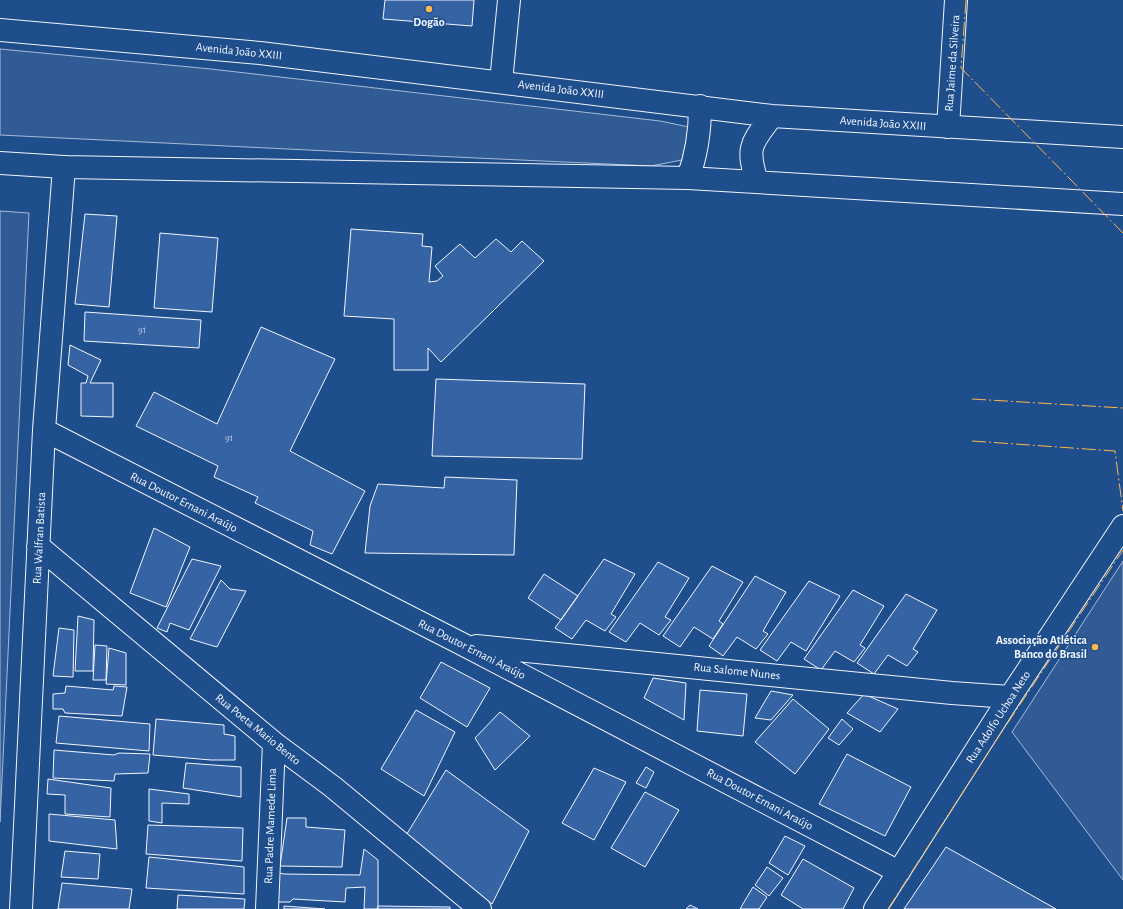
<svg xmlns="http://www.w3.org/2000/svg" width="1123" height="909" viewBox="0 0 1123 909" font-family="'Alegreya Sans',sans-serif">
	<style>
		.built { fill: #305b95; stroke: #a8bbd7 }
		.building { fill: #3563a3; stroke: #f2f6ff }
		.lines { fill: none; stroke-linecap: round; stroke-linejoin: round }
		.minor-casing { stroke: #f2f6ff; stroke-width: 24 }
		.major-casing { stroke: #f2f6ff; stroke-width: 24 }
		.minor { stroke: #1f4e8c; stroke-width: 22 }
		.major { stroke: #1f4e8c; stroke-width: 22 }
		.power { stroke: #ffb74d; stroke-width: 1; stroke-dasharray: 14 3 2 3; stroke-linecap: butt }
		.poi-dot { fill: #ffb74d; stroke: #1f4e8c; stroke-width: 1.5 }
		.labels { text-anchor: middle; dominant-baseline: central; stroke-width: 3; stroke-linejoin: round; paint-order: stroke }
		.number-label { font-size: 10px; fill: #c3d1e8 }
		.poi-label { font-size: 12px; font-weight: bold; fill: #f2f6ff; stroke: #1f4e8c }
		.street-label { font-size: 12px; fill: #f2f6ff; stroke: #1f4e8c }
	</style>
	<rect width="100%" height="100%" fill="#1f4e8c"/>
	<!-- built -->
	<path class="built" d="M0 49 211 69 660 121 689 127 682 160 651 166 390 154 0 135Z
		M0 211 29 213 0 822Z
		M1123 561V880L1012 732Z"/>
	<!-- building -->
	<path class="building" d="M385 0H474L472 26 383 19Z
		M85 214 117 216 109 307 75 304Z
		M351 229 423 234 422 246 432 247 429 282 437 281 443 276 435 266 460 244 475 258 496 239 511 252 522 241 544 261 441 362 428 348V370H394V319L344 316Z
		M160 233 218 238 212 312 154 308Z
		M85 312 201 320 199 348 84 341Z
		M261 327 335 359 290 451 365 491 332 554 310 545 313 531 255 503 258 497 214 477 218 466 136 426 154 392 217 424Z
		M70 345 101 360 90 383H113V417L81 416V383H86L88 376 68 365Z
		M436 379 585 384 582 459 432 456Z
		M445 477 517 480 514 555 365 553 370 506 378 484 444 488Z
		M154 528 190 547 166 607 130 593Z
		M192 559 221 566 189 630 170 623 167 632 157 628Z
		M604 559 635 574 611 614 616 617 605 631 586 620 572 639 555 628Z
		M658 562 689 578 665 617 671 620 659 635 640 623 626 642 609 632Z
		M712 566 743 582 719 621 723 624 713 639 694 627 680 647 663 636Z
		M544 574 578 596 561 620 528 598Z
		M755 576 786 592 763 631 768 634 756 649 737 637 723 656 709 646Z
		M221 580 230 589 246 591 217 647 190 639Z
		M809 581 840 596 806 651 791 642 777 661 760 650Z
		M853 590 884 606 860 645 865 648 854 662 835 651 821 670 804 659Z
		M906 594 937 610 913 649 918 652 907 666 888 655 874 674 857 663Z
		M78 616 94 620 93 671H75Z
		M59 628 74 630 73 677 53 676Z
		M95 645 107 646 106 680H93Z
		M109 648 126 653V685L106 684Z
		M441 662 490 688 467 727 420 698Z
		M653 678 686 683 684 720 644 698Z
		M66 686 113 690 114 686 127 687 122 716 65 713 63 709H53V694L65 693Z
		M700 690 747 694 743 736 697 731Z
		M771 691 793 695 771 720 755 718Z
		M864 694 898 709 880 732 847 713Z
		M793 699 829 729 795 774 755 742Z
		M416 710 455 732 424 796 381 769Z
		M500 712 530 736 495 770 475 738Z
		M59 716 150 724 149 751 56 743Z
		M156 719 224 725V734L235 736V760H211L153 755Z
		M842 719 853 729 839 745 828 738Z
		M54 750 114 755 119 753 150 754 148 773 115 774 114 781 53 778Z
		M847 754 911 787 885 836 819 804Z
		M186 763 241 767V797L183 788Z
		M646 767 654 772 646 788 636 783Z
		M594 768 626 782 594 840 562 823Z
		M446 770 529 831 492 904 405 837Z
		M48 779 111 788 110 817 65 814V795L47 794Z
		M149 789 189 794V804L162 803V823L149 821Z
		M645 792 679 810 645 867 611 848Z
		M49 814 115 820 117 849 49 841Z
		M287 818H306V827L345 830 342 867 280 866Z
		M148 825 243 828 242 861 146 854Z
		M785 836 805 846 788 875 769 863Z
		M946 847 1056 909H904Z
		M364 849 378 860V909H364L365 887 346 888 345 902 293 899 290 902H274L276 872 284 874 360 875Z
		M65 851 100 854 98 879 61 877Z
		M149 857 244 867V894L146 888Z
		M803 859 854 888 843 909H803L781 895Z
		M767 867 783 878 769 896 755 885Z
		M62 883 132 889 129 909H58Z
		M753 887 767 897 759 909H740Z
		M178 895 245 899 244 909H177Z
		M690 905 698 909H686Z
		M284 906 325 909H284Z
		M378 906 450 907V909H377Z"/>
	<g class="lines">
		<defs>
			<path id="minor" d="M501 82 509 0
				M948 127 956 0
				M44 430 464 645 899 872
				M38 546 274 743 333 787 480 909
				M476 646 952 693 1010 697
				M21 909 44 430 64 167
				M267 909 274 743
				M875 909 1010 697 1123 526"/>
			<path id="major" d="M0 30 260 53 772 116 1123 137
				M0 163 64 167 688 178 1123 204
				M688 178C697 154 700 131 700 106
				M757 182C746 146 751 144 772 116"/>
		</defs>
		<!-- minor casing -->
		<use href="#minor" class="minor-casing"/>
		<!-- major casing -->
		<use href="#major" class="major-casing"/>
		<!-- minor -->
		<use href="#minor" class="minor"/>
		<!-- major -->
		<use href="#major" class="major"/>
		<!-- power -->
		<path class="power" d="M966 0 961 68 1123 233
			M972 399 1123 408
			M972 441 1115 451 1123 511
			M888 909 995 742 1123 550"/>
	</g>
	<!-- markers -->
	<g class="poi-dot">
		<circle cx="429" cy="9" r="4"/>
		<circle cx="1095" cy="647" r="4"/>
	</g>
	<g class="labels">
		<!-- number labels -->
		<g class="number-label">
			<text x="142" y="330">91</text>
			<text x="229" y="438">91</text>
		</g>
		<!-- poi labels -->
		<g class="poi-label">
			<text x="429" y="22">Dogão</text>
			<text x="1087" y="640" text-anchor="end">Associação Atlética<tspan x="1087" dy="14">Banco do Brasil</tspan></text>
		</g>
		<!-- street labels -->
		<g class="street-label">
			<text transform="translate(239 51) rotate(6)">Avenida João XXIII</text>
			<text transform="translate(952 63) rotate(-86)">Rua Jaime da Silveira</text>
			<text transform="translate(561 89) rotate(7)">Avenida João XXIII</text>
			<text transform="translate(883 123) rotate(4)">Avenida João XXIII</text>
			<text transform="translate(184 502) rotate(27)">Rua Doutor Ernani Araújo</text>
			<text transform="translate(39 538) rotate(-87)">Rua Walfran Batista</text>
			<text transform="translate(472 649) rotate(27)">Rua Doutor Ernani Araújo</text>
			<text transform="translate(737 671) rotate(6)">Rua Salome Nunes</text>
			<text transform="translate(998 717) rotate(-57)">Rua Adolfo Uchoa Neto</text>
			<text transform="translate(258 729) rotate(39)">Rua Poeta Mario Bento</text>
			<text transform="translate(760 799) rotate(28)">Rua Doutor Ernani Araújo</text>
			<text transform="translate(270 826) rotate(-88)">Rua Padre Mamede Lima</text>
		</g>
	</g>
</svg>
